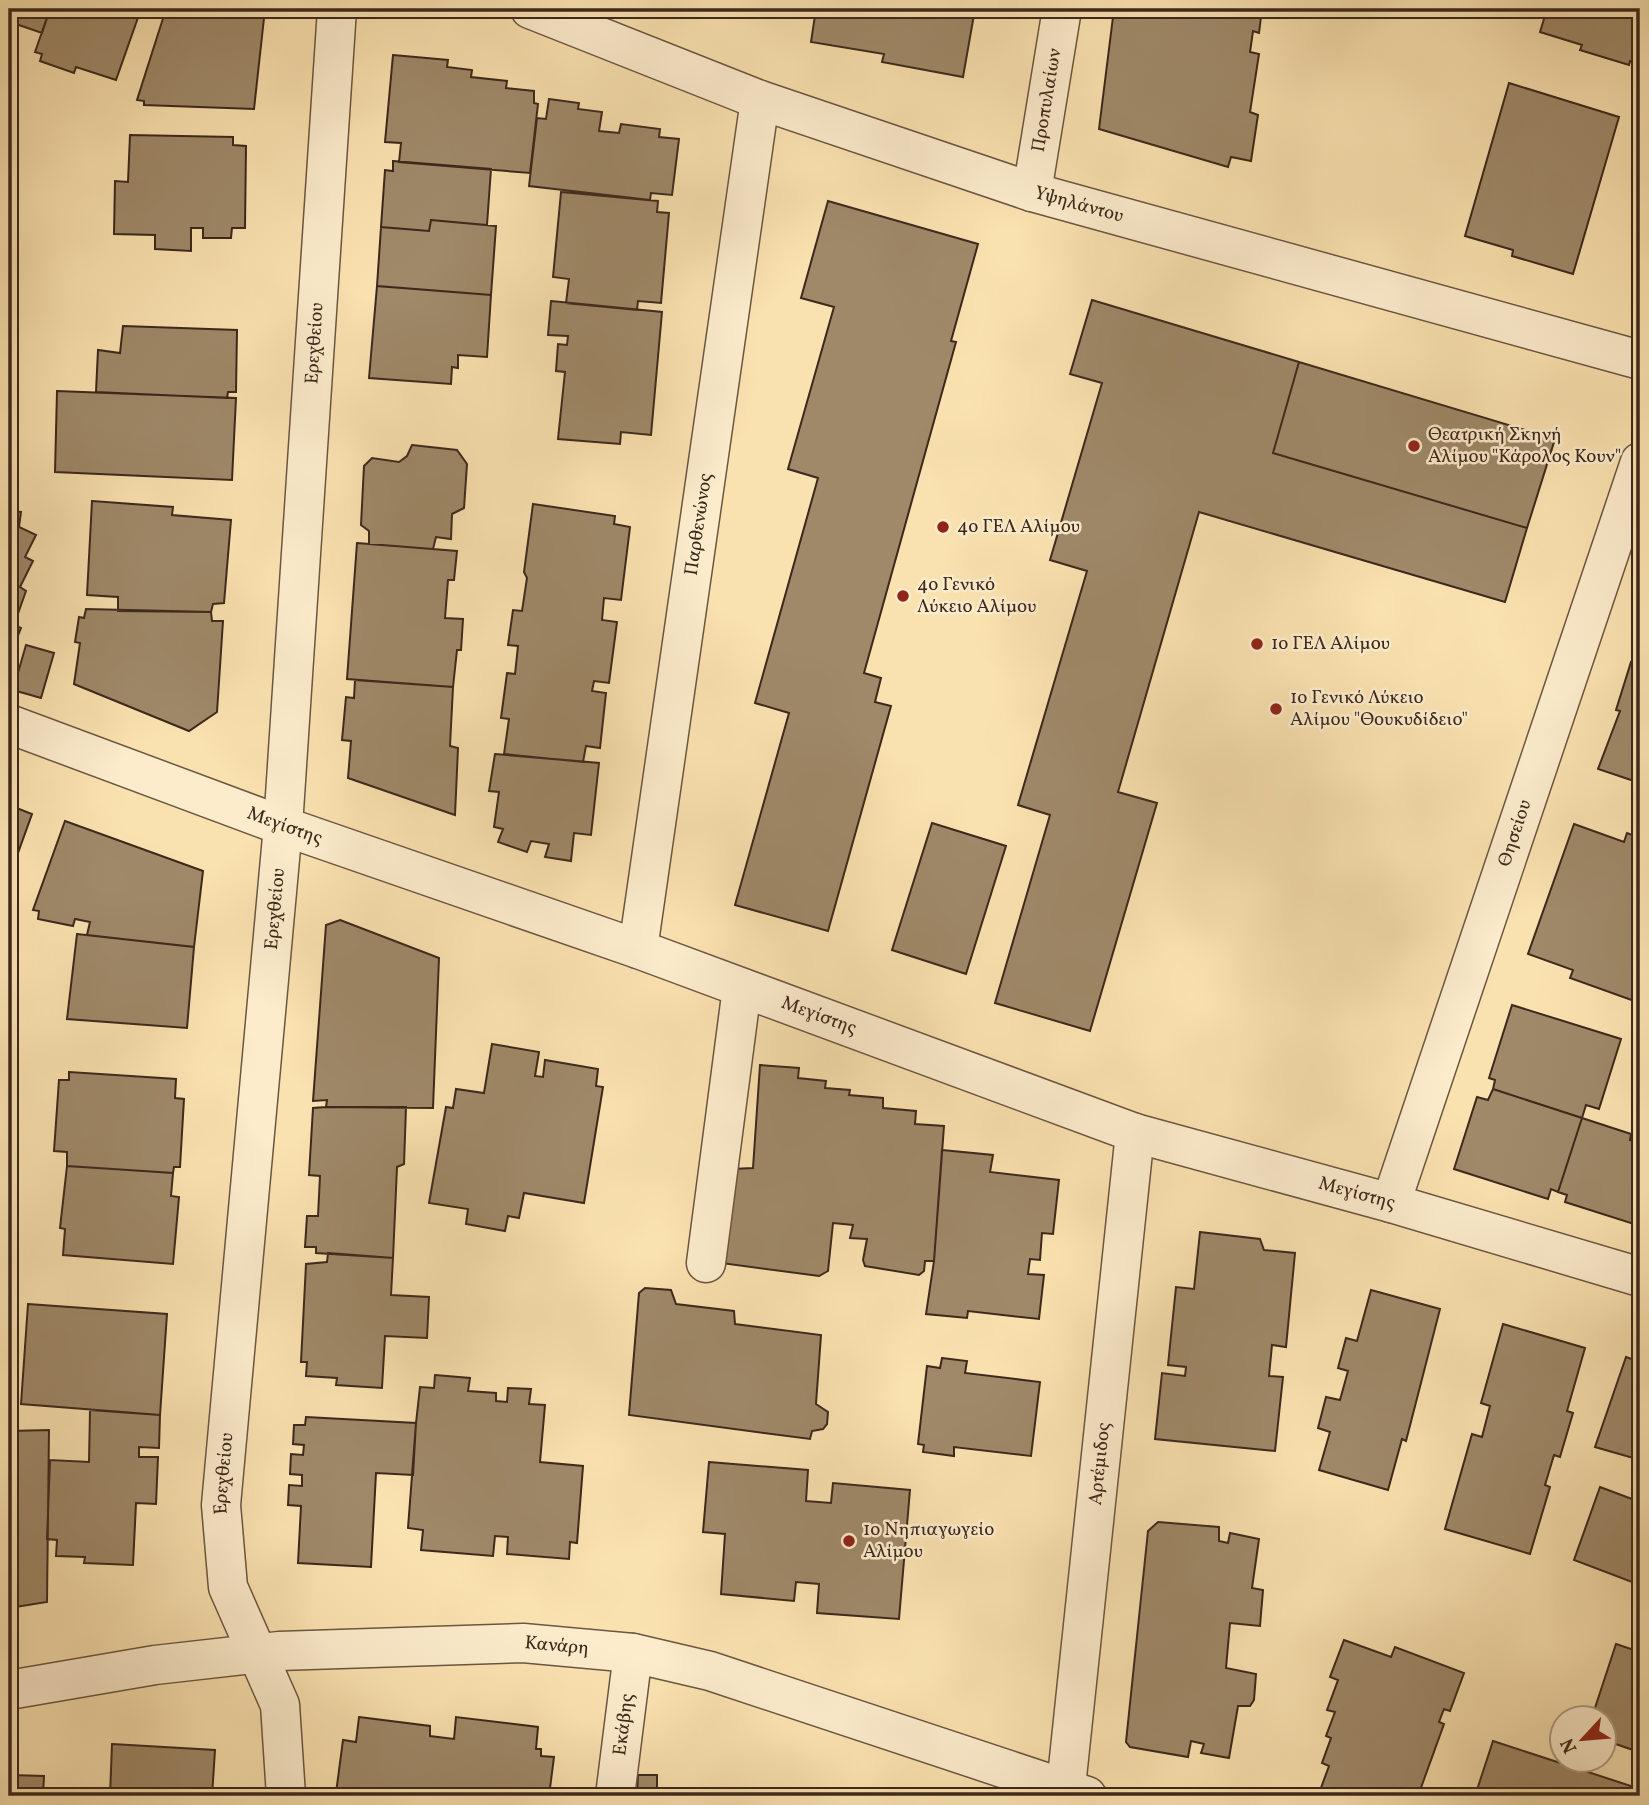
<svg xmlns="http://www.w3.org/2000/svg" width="1649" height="1805" viewBox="0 0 1649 1805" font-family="Vollkorn,serif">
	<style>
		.building { fill: #9f8969; stroke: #3c281c; stroke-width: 2 }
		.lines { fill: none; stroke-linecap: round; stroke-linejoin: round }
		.minor-casing { stroke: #6c5641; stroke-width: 41 }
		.minor { stroke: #fceccc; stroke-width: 38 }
		.poi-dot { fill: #8f2418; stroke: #fceccc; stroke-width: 2.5 }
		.labels { text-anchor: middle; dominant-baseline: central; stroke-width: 5; stroke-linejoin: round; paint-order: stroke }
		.street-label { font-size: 19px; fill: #3c281c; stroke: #fceccc }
		.poi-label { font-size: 19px; fill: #3c281c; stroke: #fceccc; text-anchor: start }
	</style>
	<rect width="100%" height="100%" fill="#fae2b0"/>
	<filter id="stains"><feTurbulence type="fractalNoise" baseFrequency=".00286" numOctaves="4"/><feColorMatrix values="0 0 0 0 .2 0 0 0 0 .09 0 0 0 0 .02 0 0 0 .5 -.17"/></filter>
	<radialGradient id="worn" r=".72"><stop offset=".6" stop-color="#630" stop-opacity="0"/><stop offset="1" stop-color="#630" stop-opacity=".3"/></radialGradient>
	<!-- building -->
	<path class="building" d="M9 9H50L42 33 13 23 9 28Z
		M50 9H141L116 80 76 67 74 73 40 61 42 54 35 52Z
		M166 9H265L254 109 144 105V101L137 100Z
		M816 9H975L963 77 882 62 884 54 811 42Z
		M1114 9H1262L1259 33 1253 31 1250 52 1259 54 1250 112 1258 115 1251 161 1231 157 1228 167 1099 129Z
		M1547 9H1640V64L1630 61 1629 65 1580 50 1582 45 1540 32Z
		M393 55 448 60 447 67 472 70 471 77 507 81 506 88 534 91V103L538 104 530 173 399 162 401 143 385 142Z
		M1509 83 1619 117 1573 274 1512 256 1513 250 1465 236Z
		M549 99 579 103 578 109 602 112 599 131 619 133 621 124 660 129 659 137 679 139 672 195 651 193 650 200 529 186 537 118 546 119Z
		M130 135 233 137V145L246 146 245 228H232L231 238H203V228H191V251L155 249V235L114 234 115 181 128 182Z
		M393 161 491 169 487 225 431 220 429 231 381 227 385 170 393 171Z
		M561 192 658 201 657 212 669 213 661 303 638 301 637 310 566 303 569 279 553 277Z
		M828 201 978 244 951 341 956 342 864 673 881 678 875 702 891 706 828 931 735 905 789 713 755 703 818 478 788 469 834 307 801 298Z
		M431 220 496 226 491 295 377 286 381 227 429 231Z
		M377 286 491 295 487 357 458 355V368L452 367 451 384 369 378Z
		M1092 300 1299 362 1273 453 1527 528 1505 602 1199 512 1118 792 1157 803 1090 1031 995 1003 1050 815 1018 805 1087 571 1050 560 1102 383 1070 374Z
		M551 301 662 312 651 435 621 432 620 444 558 439 565 372 556 371 558 344 567 345 568 336 548 335Z
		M123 326 237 330 236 392H228L227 398 96 392 98 350 120 353Z
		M1299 362 1555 439 1527 528 1273 453Z
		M57 391 236 398 232 480 55 472Z
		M412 445 457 450 467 464 464 508 452 514 451 539 436 537 433 549 369 544V531L361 525 364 466 372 458 399 462 407 456Z
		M92 501 173 507 172 515 231 520 224 603 213 604 211 612 118 611V597L87 595Z
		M533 504 615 516 614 524 630 527 621 600 604 598 602 620 617 622 609 683 594 681 592 691 606 693 600 748 586 746 583 762 504 754 509 719 501 718 507 673 515 674 518 646 508 645 513 610 522 611 527 578 524 572Z
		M9 511 21 512 19 527 36 535 25 557 33 561 20 587 26 591 14 625 21 628 9 658Z
		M357 543 457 551 454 580H448L445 618 463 619 461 650H457L453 687 347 679Z
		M86 609 211 612 212 621H223L217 712 189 731 74 684 80 643 75 642 79 617 84 618Z
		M26 645 54 653 41 698 13 690Z
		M1631 662 1640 664V783L1598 769 1620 711 1616 710Z
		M355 680 453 687 450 746 458 748 455 815 348 778 351 741 342 740 346 697 354 698Z
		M495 754 599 763 591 835 574 833 571 861 545 857 549 844 531 841 527 852 498 842 503 829 494 827 499 792 489 791Z
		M9 805 32 814 9 878Z
		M65 821 203 871 194 947 87 935 90 922 75 919 73 926 38 919 39 911 33 910Z
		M932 823 1006 846 966 974 892 950Z
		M1574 824 1624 842 1627 833 1640 838V1003L1570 978 1573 970 1528 954Z
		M340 920 439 958 433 1108 326 1107 327 1100 313 1101 326 925Z
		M77 934 194 947 187 1028 67 1019Z
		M1512 1005 1621 1039 1599 1109 1586 1105 1582 1118 1493 1089 1495 1080 1489 1078Z
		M492 1044 539 1052 535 1076 543 1077 545 1060 598 1069 596 1086 603 1087 584 1203 524 1193 519 1218 508 1216 505 1231 466 1224 468 1209 429 1203 446 1107 453 1108 456 1089 484 1093Z
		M760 1065 799 1068 798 1078 826 1081 825 1088 850 1090 849 1095 883 1098V1108L916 1111 915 1124 944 1126 934 1261H925L924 1271 919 1275 865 1266 863 1260 867 1239 850 1238 853 1225 833 1223 828 1271 819 1276 721 1263 732 1169 753 1168Z
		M69 1072 176 1079 175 1098 184 1099 180 1167H174L173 1173 67 1166V1152L54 1151 59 1080H69Z
		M1493 1089 1582 1118 1558 1192 1551 1189 1548 1199 1454 1169 1477 1097 1488 1100Z
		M326 1107H406L404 1164 397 1167 393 1258 316 1253V1247H305L307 1216H318L320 1176 309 1175 313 1108Z
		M1582 1118 1631 1134 1630 1140 1640 1141V1226L1565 1202 1567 1195 1558 1192Z
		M942 1150 993 1155 990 1172 1059 1180 1053 1234 1042 1233 1040 1260 1030 1259 1028 1274 1044 1275 1039 1319 968 1311 967 1318 926 1314 934 1261Z
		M67 1166 173 1173 171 1196 179 1197 173 1264 63 1255 65 1229 60 1228Z
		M1200 1232 1260 1239 1264 1250 1295 1253 1286 1347 1272 1345 1269 1376 1283 1377 1275 1451 1155 1439 1162 1373 1185 1376 1186 1367 1168 1365 1176 1287 1194 1289Z
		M328 1253 393 1258 391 1295 429 1297 427 1338 385 1336 382 1388 336 1385 337 1378 306 1376 307 1362H301L306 1264 327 1262Z
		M645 1288 671 1290 676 1304 734 1311 735 1324 821 1335 816 1404 828 1412 827 1424 823 1429 812 1431 810 1439 629 1415 639 1293Z
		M1371 1290 1440 1309 1406 1441 1402 1439 1388 1490 1319 1470 1330 1432 1318 1428 1326 1397 1340 1400 1348 1371 1338 1368 1346 1338 1357 1341Z
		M28 1304 167 1314 160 1415 21 1404Z
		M1503 1324 1585 1348 1567 1411 1573 1413 1560 1457 1554 1455 1545 1485 1550 1487 1530 1554 1445 1529 1472 1434 1482 1437 1490 1406 1481 1403Z
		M1626 1357 1640 1362V1460L1595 1447Z
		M942 1358 967 1361 965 1373 1040 1382 1031 1456 954 1447V1456L923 1452 924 1445 918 1444 927 1366 940 1368Z
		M435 1375 470 1378 468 1391 496 1393V1401L507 1402 508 1388 531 1389 529 1404 545 1405 540 1462 583 1466 577 1543 570 1542 569 1559 507 1554 508 1537 495 1536 493 1556 421 1550 423 1530 408 1528 416 1423 420 1387 434 1388Z
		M90 1410 160 1415 159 1448 139 1447V1457H158L156 1504 136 1503 133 1565 84 1563 85 1557 56 1556 57 1540 47 1539 50 1460 89 1462Z
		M306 1417 416 1423 413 1475 376 1473 371 1567 298 1563 301 1506 288 1505 289 1485 302 1486V1475L290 1474 291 1454 303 1455 304 1445 293 1444 294 1425H305Z
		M49 1430 47 1602 9 1608V1431Z
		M709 1462 808 1470 806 1501 831 1503 833 1483 910 1490 899 1619 817 1613 819 1584 796 1582 794 1601 721 1594 725 1534 703 1532Z
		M1600 1487 1640 1502V1585L1574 1560Z
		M1158 1522 1219 1527V1541L1228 1543 1230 1533 1259 1539 1252 1588 1263 1590 1260 1626 1230 1623 1226 1668 1256 1674 1254 1700 1250 1706H1238L1229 1758 1201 1753 1204 1744 1191 1741 1188 1757 1130 1747 1126 1742 1148 1531Z
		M1344 1640 1391 1657 1395 1647 1464 1673 1450 1711 1444 1709 1439 1722 1444 1724 1418 1796H1318L1329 1766 1322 1763 1331 1738 1326 1736 1335 1712 1327 1710 1338 1680 1330 1677Z
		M1616 1644 1640 1652V1757L1632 1754 1633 1750 1604 1740V1717H1592Z
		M359 1717 430 1726V1736L454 1739 456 1717 538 1727 536 1749H541V1756L554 1757 549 1796H350L336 1793 343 1740 356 1742Z
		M1493 1741 1640 1789V1796H1475Z
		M112 1744 215 1750 212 1796H110Z
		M9 1775 44 1776 43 1796H9Z
		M638 1775H657V1791L707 1796H637Z"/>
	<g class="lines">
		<defs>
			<g id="minor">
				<path id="s1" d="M530 9 760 100 1032 192 1640 360"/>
				<path id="s2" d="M1032 192 1062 9"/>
				<path id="s3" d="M9 724 283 826 638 949 1135 1133 1391 1203 1640 1277"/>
				<path id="s4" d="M638 949 760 100"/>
				<path id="s5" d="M1391 1203 1640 462"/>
				<path d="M706 1263 742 988"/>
				<path id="s6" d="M9 1690 155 1665 279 1651 523 1643 633 1653 710 1671 1087 1796"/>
				<path id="s7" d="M286 1796 280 1705 228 1587 221 1505 283 826 337 9"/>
				<path id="s8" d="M615 1796 633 1653"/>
				<path id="s9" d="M1065 1796 1135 1133"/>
			</g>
		</defs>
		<!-- minor casing -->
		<use href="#minor" class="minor-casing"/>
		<!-- minor -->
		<use href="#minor" class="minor"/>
	</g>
	<!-- markers -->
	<g class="poi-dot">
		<circle cx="1414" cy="446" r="7"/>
		<circle cx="943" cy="527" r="7"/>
		<circle cx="903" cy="596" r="7"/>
		<circle cx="1257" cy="644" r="7"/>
		<circle cx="1276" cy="709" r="7"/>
		<circle cx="849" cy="1541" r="7"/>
	</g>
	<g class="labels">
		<!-- street labels -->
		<g class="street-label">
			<text stroke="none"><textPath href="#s2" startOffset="93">Προπυλαίων</textPath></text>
			<text stroke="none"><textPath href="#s1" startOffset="583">Υψηλάντου</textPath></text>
			<text stroke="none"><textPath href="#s7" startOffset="1468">Ερεχθείου</textPath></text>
			<text stroke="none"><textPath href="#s4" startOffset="429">Παρθενώνος</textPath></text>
			<text stroke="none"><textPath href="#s3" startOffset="294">Μεγίστης</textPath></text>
			<text stroke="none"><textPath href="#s5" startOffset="390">Θησείου</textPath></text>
			<text stroke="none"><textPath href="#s7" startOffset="901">Ερεχθείου</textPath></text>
			<text stroke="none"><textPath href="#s3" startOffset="861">Μεγίστης</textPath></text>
			<text stroke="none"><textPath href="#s3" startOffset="1428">Μεγίστης</textPath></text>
			<text stroke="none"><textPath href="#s9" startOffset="334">Αρτέμιδος</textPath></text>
			<text stroke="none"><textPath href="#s7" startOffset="334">Ερεχθείου</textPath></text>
			<text stroke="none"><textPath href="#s6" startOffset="551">Κανάρη</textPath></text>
			<text stroke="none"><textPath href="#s8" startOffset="72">Εκάβης</textPath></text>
		</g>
		<!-- poi labels -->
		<g class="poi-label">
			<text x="1428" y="435">Θεατρική Σκηνή<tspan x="1428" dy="22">Αλίμου "Κάρολος Κουν"</tspan></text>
			<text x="957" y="527">4ο ΓΕΛ Αλίμου</text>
			<text x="917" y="585">4ο Γενικό<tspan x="917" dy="22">Λύκειο Αλίμου</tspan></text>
			<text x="1271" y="644">1ο ΓΕΛ Αλίμου</text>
			<text x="1290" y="698">1ο Γενικό Λύκειο<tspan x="1290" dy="22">Αλίμου "Θουκυδίδειο"</tspan></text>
			<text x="863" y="1530">1o Νηπιαγωγείο<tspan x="863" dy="22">Αλίμου</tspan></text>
		</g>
	</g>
	<!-- margin -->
	<rect width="1649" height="1805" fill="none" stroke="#fae2b0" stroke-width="35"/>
	<rect x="10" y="10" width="1628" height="1784" fill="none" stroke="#3c281c" stroke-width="3.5"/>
	<rect x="18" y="18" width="1614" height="1770" fill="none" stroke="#3c281c" stroke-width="2"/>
	<!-- north arrow -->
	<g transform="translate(1583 1739) rotate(244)"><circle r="33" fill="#fceccc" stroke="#af9e86" stroke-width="2"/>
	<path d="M0-5L12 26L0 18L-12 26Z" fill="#8f2418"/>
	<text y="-10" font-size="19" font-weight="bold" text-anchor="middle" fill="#3c281c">N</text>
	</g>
	<rect width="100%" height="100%" filter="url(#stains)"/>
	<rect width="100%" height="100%" fill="url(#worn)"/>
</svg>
